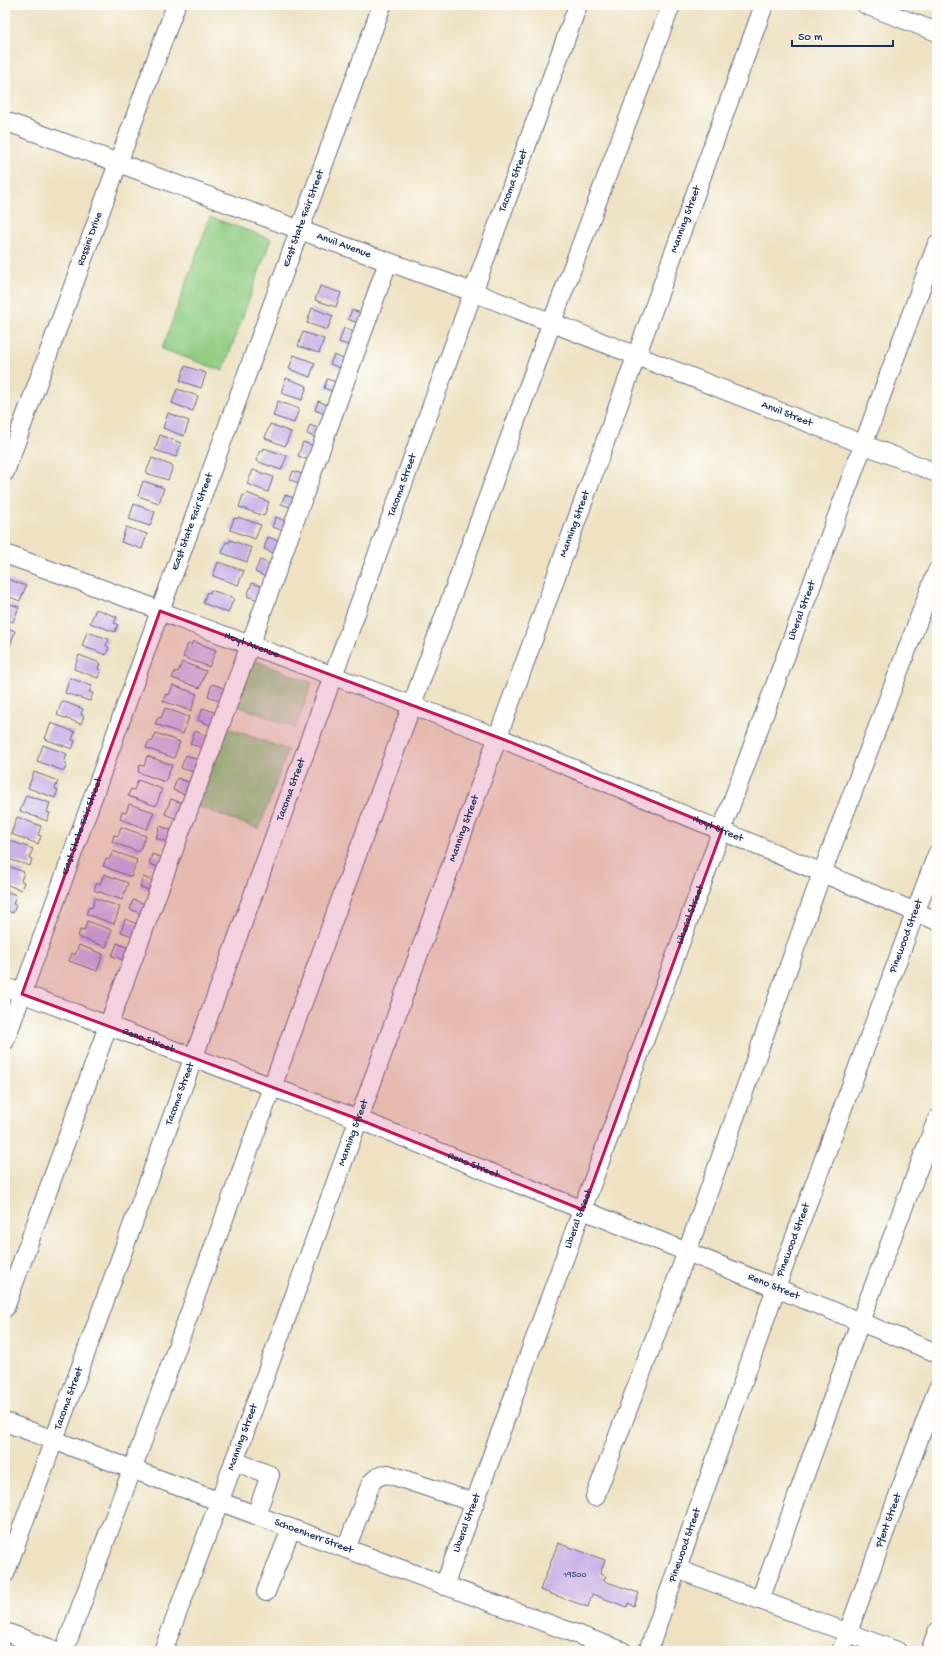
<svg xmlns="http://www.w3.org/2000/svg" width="942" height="1656" viewBox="0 0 942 1656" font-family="'Gochi Hand',sans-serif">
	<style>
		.green { fill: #90cc81; stroke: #567e70 }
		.building { fill: #c9b1e6 }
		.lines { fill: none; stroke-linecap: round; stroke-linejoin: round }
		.minor-casing { stroke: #656e81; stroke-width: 20 }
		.minor { stroke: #fff; stroke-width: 18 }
		.marked { fill: #c2185b; fill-opacity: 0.2; stroke: #c2185b; stroke-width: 3; stroke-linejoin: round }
		.labels { text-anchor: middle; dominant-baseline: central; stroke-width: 3; stroke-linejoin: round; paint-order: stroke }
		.number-label { font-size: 9px; fill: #465080 }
		.street-label { font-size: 11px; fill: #1b2f5e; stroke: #fdfcf7 }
	</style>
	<rect width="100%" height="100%" fill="#fdfcf7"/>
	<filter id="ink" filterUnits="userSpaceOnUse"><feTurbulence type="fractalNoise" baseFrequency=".025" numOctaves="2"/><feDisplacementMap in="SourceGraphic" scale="8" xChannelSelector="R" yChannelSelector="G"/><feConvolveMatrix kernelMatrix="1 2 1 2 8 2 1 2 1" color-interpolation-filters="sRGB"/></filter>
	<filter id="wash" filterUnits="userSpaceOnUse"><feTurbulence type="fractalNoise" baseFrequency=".012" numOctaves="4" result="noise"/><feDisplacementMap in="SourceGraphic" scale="16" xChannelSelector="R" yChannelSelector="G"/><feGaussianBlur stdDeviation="0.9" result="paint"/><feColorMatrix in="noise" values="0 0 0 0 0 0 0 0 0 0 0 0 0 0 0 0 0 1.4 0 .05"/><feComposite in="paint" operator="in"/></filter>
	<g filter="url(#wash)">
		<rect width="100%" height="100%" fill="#eee2c3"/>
		<!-- green -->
		<path class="green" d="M210 217 271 239 223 371 162 349Z
			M248 658 312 683 295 728 231 703Z
			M226 727 288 750 259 829 197 806Z"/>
		<g id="blocks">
			<!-- building -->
			<path class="building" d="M320 286 341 293 336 307 315 300Z
				M312 308 333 316 327 330 307 323Z
				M352 310 364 314 360 324 348 319Z
				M344 328 358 334 353 347 339 342Z
				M303 332 324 339 319 353 298 346Z
				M294 355 315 363 310 377 289 369Z
				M334 355 346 360 343 369 330 364Z
				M185 366 206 373 201 388 180 381Z
				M286 378 307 386 302 400 281 393Z
				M327 379 339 383 336 393 324 388Z
				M177 389 198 396 193 411 172 403Z
				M278 401 299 409 294 423 273 416Z
				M318 401 330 406 327 415 315 410Z
				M168 413 189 421 184 436 163 428Z
				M270 424 291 432 285 446 265 438Z
				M310 425 323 430 319 439 307 434Z
				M160 435 181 443 176 457 155 450Z
				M303 442 317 447 312 461 298 456Z
				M264 448 287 456 281 470 256 461 260 450 263 451Z
				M152 458 173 466 168 480 146 473Z
				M253 470 273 477 268 492 247 484Z
				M293 471 305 475 302 484 290 480Z
				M143 481 164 488 159 503 138 496Z
				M247 493 269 502 264 516 239 507 243 495 245 496Z
				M285 495 297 499 293 508 281 504Z
				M134 504 155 512 150 526 129 519Z
				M238 517 261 525 255 539 230 530 234 518 237 519Z
				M276 517 288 522 285 531 272 527Z
				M126 527 147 534 142 549 121 542Z
				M268 537 282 542 278 555 264 549Z
				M230 540 252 548 247 562 222 553 226 542 229 543Z
				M260 560 274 565 269 578 255 572Z
				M218 562 244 571 238 585 213 576Z
				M5 578 26 586 20 601 5 595Z
				M252 583 266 588 261 601 247 596Z
				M211 590 234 598 228 613 203 603 207 592 210 593Z
				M5 602 19 607 13 622 5 619Z
				M96 609 117 617 114 623 118 624 115 632 90 623Z
				M5 627 15 631 10 646 5 644Z
				M87 632 109 639 106 646 109 647 106 655 82 646Z
				M193 641 216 650 209 667 183 657 188 644 191 645Z
				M79 655 100 663 98 669 101 670 98 678 74 669Z
				M182 662 206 671 200 688 172 678 175 671 178 672Z
				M70 678 92 686 89 692 93 693 90 701 65 693Z
				M212 684 226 689 222 702 208 696Z
				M173 685 197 694 191 711 163 701 166 694 169 695Z
				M62 701 83 709 81 715 84 716 81 724 57 715Z
				M165 708 189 717 183 734 155 724 158 717 161 718Z
				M203 708 217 713 213 726 198 720Z
				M51 723 75 732 72 740 75 741 72 749 45 739Z
				M195 731 209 737 205 749 190 744Z
				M156 733 180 742 174 758 146 748 149 741 152 742Z
				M43 745 67 754 64 763 67 764 64 771 37 761Z
				M186 755 200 761 196 773 181 768Z
				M147 756 172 765 165 782 138 772 140 765 144 766Z
				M34 772 58 781 55 789 58 790 55 798 28 788Z
				M177 778 192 783 187 795 173 790Z
				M138 780 162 789 156 806 128 796 131 789 134 790Z
				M26 795 50 803 47 812 50 813 47 821 20 811Z
				M171 799 185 804 179 820 165 814Z
				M129 804 154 812 147 829 120 819 122 812 126 813Z
				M17 817 41 826 38 835 41 836 38 844 11 834Z
				M160 826 175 831 170 843 156 838Z
				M121 827 146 836 139 852 112 842 114 835 118 836Z
				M8 840 33 849 29 858 32 859 30 866 5 858V849Z
				M113 851 137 860 131 877 103 866 106 859 109 860Z
				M152 854 165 859 162 868 149 864Z
				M5 865 24 872 21 881 24 882 21 890 5 884Z
				M104 874 128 883 122 900 94 890 97 883 100 884Z
				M143 877 156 882 152 891 140 887Z
				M5 891 16 895 13 904 16 905 13 913 5 910Z
				M95 898 120 907 114 924 86 914 89 907 92 908Z
				M133 900 146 904 142 914 130 909Z
				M125 919 140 925 135 937 121 932Z
				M87 921 112 930 106 947 78 937 80 930 84 931Z
				M117 943 131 949 127 961 112 956Z
				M79 945 103 954 97 971 69 961 72 953 75 955Z
				M558 1543 605 1560 600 1574 606 1576 604 1581 639 1593 634 1606 628 1603 627 1607 592 1594 588 1607 540 1590Z"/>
		</g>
	</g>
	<g filter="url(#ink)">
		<use href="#blocks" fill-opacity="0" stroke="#656e81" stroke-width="1"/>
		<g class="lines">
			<defs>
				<g id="minor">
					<path d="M866 5 937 32"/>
					<path id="s1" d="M5 121 319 237 473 292 937 473"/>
					<path id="s2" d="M5 472 176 5"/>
					<path id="s3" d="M5 554 141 603 180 619 505 740 937 921"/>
					<path id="s4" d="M5 987 358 1119 937 1353"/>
					<path id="s5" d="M5 1041 160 611 382 5"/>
					<path d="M5 1308 108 1026 250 645 388 262"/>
					<path id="s6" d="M5 1422 622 1651"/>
					<path d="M234 1461 270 1475 256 1515"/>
					<path d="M595 1497 687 1252 822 873 937 571"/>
					<path d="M346 1549 371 1483C376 1477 380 1475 388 1474L475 1503"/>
					<path d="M677 1569 897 1651"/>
					<path id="s7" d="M5 1574 578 5"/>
					<path id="s8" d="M444 1586 937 244"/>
					<path d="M266 1592 291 1529"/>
					<path d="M760 1600 860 1322 937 1119"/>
					<path d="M5 1632 57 1651"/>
					<path d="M64 1651 132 1470 552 322 671 5"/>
					<path id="s9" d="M163 1651 227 1481 764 5"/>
					<path id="s10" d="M648 1651 776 1288 937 854"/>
					<path id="s11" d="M841 1651 937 1390"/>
					<path d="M930 1651 937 1632"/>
				</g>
			</defs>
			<!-- minor casing -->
			<use href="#minor" class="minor-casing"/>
			<!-- minor -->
			<use href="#minor" class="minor"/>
		</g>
	</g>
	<!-- marked area -->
	<path class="marked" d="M160 611 505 740 722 830 583 1210 358 1119 22 994Z"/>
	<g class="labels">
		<!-- number labels -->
		<g class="number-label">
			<text x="575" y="1575">19500</text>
		</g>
		<!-- street labels -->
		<g class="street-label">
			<text stroke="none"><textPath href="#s7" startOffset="1483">Tacoma Street</textPath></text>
			<text stroke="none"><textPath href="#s5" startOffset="875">East State Fair Street</textPath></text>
			<text stroke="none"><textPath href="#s9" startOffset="1524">Manning Street</textPath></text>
			<text stroke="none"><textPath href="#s2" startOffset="248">Rossini Drive</textPath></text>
			<text stroke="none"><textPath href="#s1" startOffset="361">Anvil Avenue</textPath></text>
			<text stroke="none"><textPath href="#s1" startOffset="835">Anvil Street</textPath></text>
			<text stroke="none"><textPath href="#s7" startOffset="1159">Tacoma Street</textPath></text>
			<text stroke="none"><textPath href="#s5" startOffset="552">East State Fair Street</textPath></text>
			<text stroke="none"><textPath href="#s9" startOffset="1200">Manning Street</textPath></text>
			<text stroke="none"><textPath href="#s8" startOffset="1039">Liberal Street</textPath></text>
			<text stroke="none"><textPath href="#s3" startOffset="263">Hoyt Avenue</textPath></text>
			<text stroke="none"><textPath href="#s7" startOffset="835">Tacoma Street</textPath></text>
			<text stroke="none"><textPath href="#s5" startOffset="228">East State Fair Street</textPath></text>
			<text stroke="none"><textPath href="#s9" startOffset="876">Manning Street</textPath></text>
			<text stroke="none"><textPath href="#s3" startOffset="764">Hoyt Street</textPath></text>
			<text stroke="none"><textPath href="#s8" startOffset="715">Liberal Street</textPath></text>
			<text stroke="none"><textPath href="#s10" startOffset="760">Pinewood Street</textPath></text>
			<text stroke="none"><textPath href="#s4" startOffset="153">Reno Street</textPath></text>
			<text stroke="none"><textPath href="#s7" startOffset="511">Tacoma Street</textPath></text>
			<text stroke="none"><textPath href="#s9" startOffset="552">Manning Street</textPath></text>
			<text stroke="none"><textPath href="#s4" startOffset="501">Reno Street</textPath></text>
			<text stroke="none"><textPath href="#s8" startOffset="391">Liberal Street</textPath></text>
			<text stroke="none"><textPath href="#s10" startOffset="436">Pinewood Street</textPath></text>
			<text stroke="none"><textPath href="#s4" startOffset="825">Reno Street</textPath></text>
			<text stroke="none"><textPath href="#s7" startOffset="187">Tacoma Street</textPath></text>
			<text stroke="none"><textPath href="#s9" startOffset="228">Manning Street</textPath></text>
			<text stroke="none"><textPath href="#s11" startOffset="139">Pfent Street</textPath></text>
			<text stroke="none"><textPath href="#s8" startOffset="67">Liberal Street</textPath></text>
			<text stroke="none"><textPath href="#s6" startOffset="329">Schoenherr Street</textPath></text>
			<text stroke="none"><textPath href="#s10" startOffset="112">Pinewood Street</textPath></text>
		</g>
	</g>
	<!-- margin -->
	<rect width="942" height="1656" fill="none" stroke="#fdfcf7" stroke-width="20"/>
	<!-- scale -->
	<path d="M792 40v6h101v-6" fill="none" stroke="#1b2f5e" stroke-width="2"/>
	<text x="798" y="40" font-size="12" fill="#1b2f5e" stroke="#fdfcf7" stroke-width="3" paint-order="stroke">50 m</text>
</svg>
